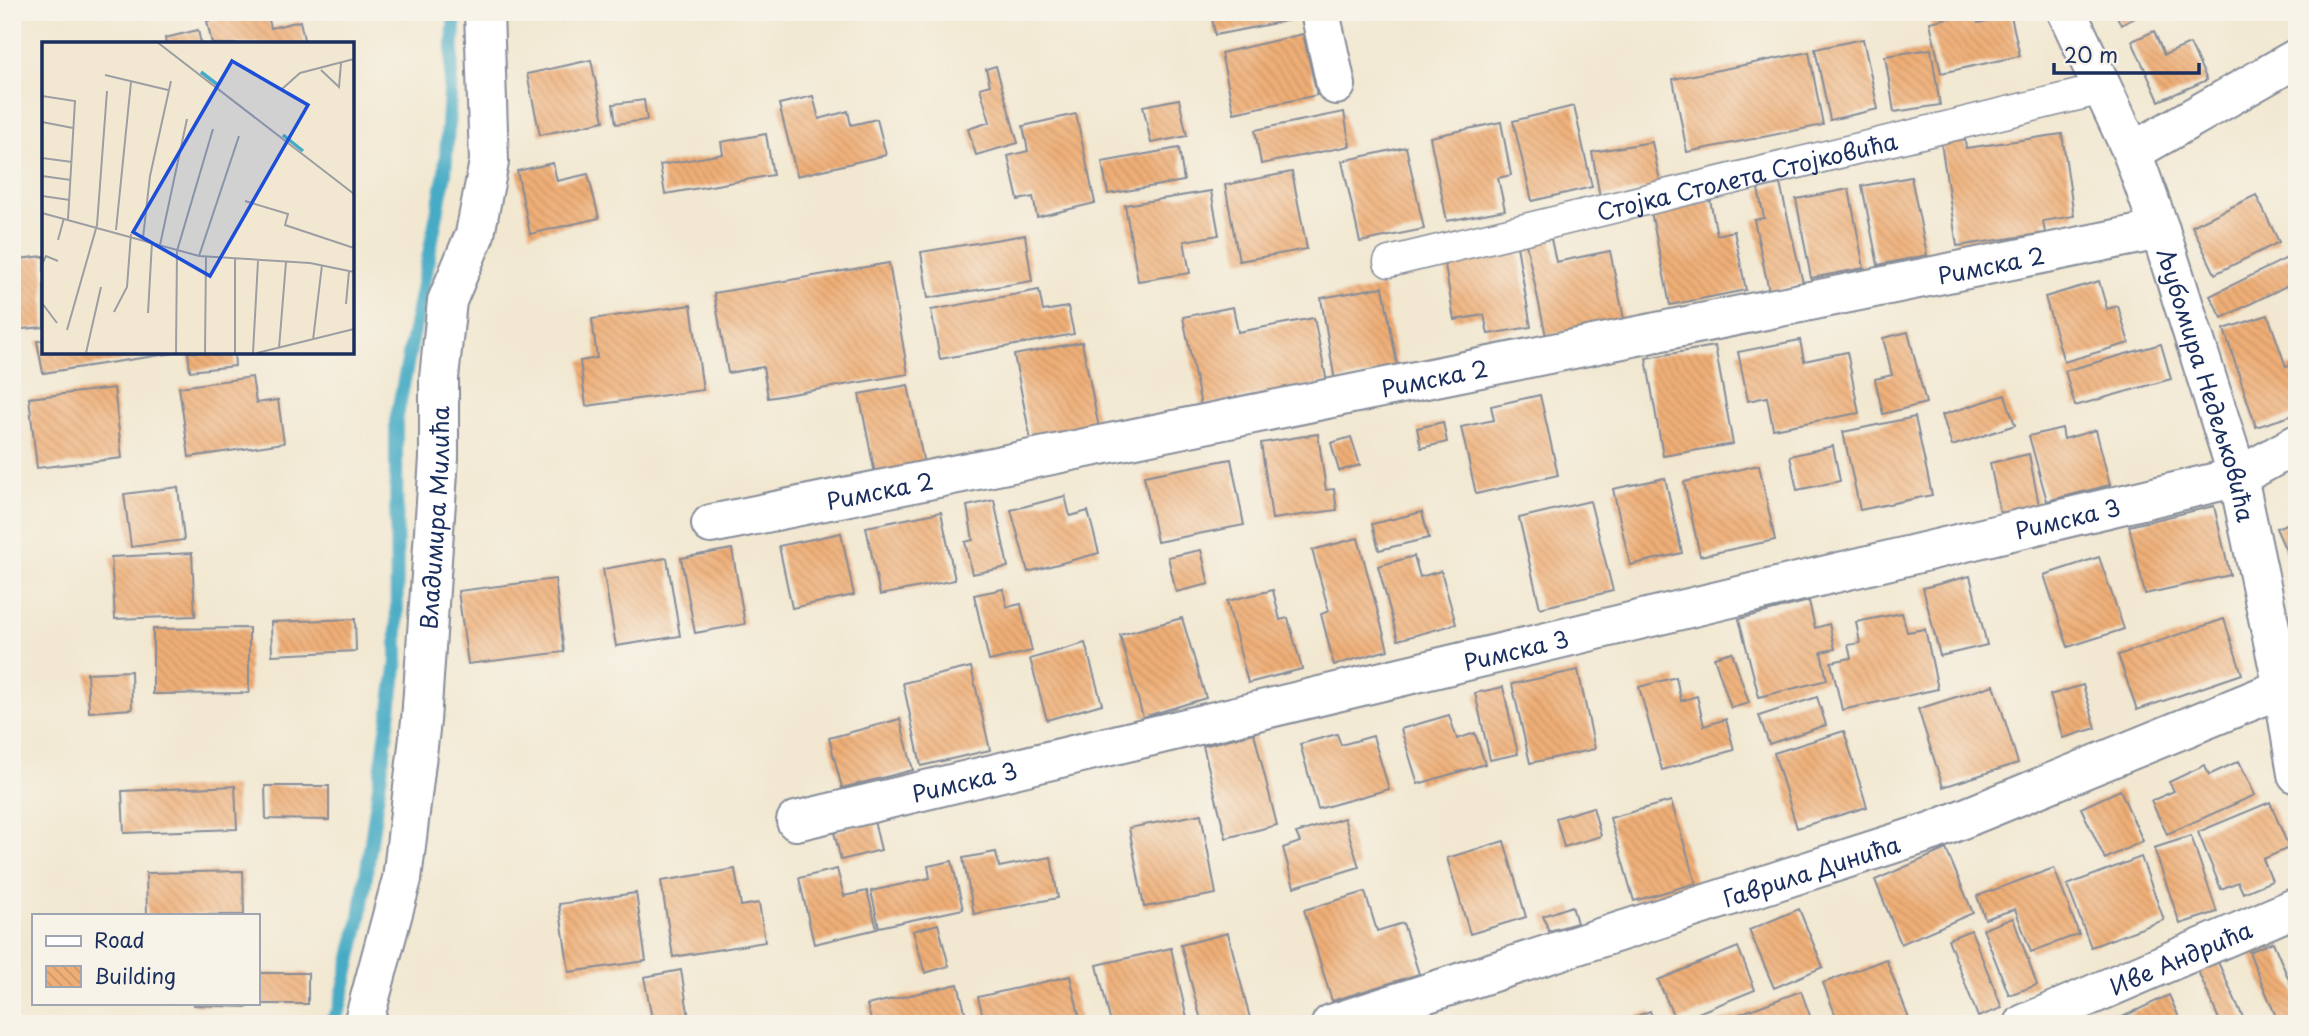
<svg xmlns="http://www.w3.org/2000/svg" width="2309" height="1036" viewBox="0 0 2309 1036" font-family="'Playpen Sans',sans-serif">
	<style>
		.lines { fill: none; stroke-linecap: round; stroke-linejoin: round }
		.stream { stroke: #46abc5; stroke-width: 14 }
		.building { fill: url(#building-back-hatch) }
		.service-casing { stroke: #868c98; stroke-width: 33 }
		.minor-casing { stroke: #868c98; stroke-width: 42 }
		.service { stroke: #fff; stroke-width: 30 }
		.minor { stroke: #fff; stroke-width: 38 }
		.labels { text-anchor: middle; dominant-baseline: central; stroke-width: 6; stroke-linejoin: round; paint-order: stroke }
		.street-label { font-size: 23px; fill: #1b2f5e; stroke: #f7f3e8 }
		.inset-river { fill: none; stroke: #46abc5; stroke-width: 3.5 }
		.inset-road { fill: none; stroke: #9c9ea3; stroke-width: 2 }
		.view { fill: #1d4ed8; fill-opacity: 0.15; stroke: #1d4ed8; stroke-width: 3.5 }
		.inset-edge { fill: none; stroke: #1b2f5e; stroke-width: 3.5 }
	</style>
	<defs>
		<pattern id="building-back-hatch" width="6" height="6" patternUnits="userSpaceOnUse" patternTransform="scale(1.75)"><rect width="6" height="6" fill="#efae76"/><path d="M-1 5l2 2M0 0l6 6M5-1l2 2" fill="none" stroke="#cc9668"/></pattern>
	</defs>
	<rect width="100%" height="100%" fill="#f7f3e8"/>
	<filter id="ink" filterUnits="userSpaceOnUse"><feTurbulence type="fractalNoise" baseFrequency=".0143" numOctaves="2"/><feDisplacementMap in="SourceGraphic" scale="14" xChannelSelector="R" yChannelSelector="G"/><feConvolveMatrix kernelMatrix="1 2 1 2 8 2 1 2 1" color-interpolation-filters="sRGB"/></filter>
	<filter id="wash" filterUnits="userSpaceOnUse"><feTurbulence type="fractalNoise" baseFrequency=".00686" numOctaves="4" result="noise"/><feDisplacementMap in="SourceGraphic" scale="28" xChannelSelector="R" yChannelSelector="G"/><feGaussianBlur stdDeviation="1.57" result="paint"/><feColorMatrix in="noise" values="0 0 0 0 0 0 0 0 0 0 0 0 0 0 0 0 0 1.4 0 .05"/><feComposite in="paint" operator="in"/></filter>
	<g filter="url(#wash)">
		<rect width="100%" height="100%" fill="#f2e8d1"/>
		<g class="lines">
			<!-- stream -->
			<path class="stream" d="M329 1024 339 1010 360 918 397 661 396 421 445 173 455 12"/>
		</g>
		<g id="blocks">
			<!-- building -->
			<path class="building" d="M248 12H267L271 28 300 21 305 44H212L207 21Z
				M559 12H627V14L560 21Z
				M1211 12H1300L1301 18 1215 35Z
				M1975 12 1978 23 2011 16 2020 56 1941 73 1930 22Z
				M2115 12H2147L2121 25Z
				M198 30 201 44H166L165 38Z
				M2154 31 2164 55 2190 44 2207 80 2159 101 2132 41Z
				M1303 34 1317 95 1234 113 1221 53Z
				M1863 39 1878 109 1830 120 1815 49Z
				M1931 49 1940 105 1894 112 1885 56Z
				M1809 52 1823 125 1687 152 1673 79Z
				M591 60 604 121 540 135 527 74Z
				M996 66 1018 143 976 155 968 129 990 122 980 88 990 85 986 69Z
				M813 96 819 119 848 111 851 125 877 119 886 155 797 176 779 104Z
				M1179 99 1187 136 1151 143 1143 106Z
				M644 100 647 120 616 124 613 104Z
				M1574 106 1592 187 1532 201 1513 121Z
				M1344 112 1350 146 1261 164 1255 130Z
				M1076 114 1095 203 1037 217 1033 197 1018 200 1008 156 1028 151 1023 126Z
				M1501 122 1511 175 1498 178 1505 210 1447 221 1430 137Z
				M766 134 773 175 665 194 660 165 723 154 721 142Z
				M2062 134 2074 216 2043 221 2045 233 1957 246 1941 143 1965 139 1966 148Z
				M1652 142 1661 186 1600 197 1592 152Z
				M1406 147 1424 229 1360 242 1342 161Z
				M1179 148 1184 181 1108 194 1102 162Z
				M553 163 557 181 588 174 599 218 530 234 517 171Z
				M1292 172 1307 249 1239 261 1225 185Z
				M1911 177 1927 255 1878 265 1862 186Z
				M1780 184 1803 283 1769 291 1754 220 1764 218 1758 189Z
				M1849 189 1864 268 1811 278 1796 199Z
				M1211 191 1219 235 1184 241 1190 273 1138 281 1125 205Z
				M2256 195 2279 242 2215 274 2192 226Z
				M1710 200 1717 235 1734 231 1746 290 1670 305 1651 212Z
				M1025 235 1032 281 928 298 921 252Z
				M1551 239 1556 262 1610 251 1624 319 1546 336 1526 244Z
				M1517 246 1531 327 1488 334 1484 315 1454 320 1444 259Z
				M2297 253V304L2288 285 2222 318 2210 296Z
				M44 256V327L12 330V260Z
				M889 263 908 374 768 398 763 367 728 373 714 293Z
				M2099 281 2107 309 2118 306 2129 343 2064 362 2045 297Z
				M1383 287 1398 370 1335 381 1321 298Z
				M1039 290 1043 311 1068 307 1074 334 940 359 931 310Z
				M691 305 703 390 586 406 580 361 597 358 592 319Z
				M1233 307 1238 332 1314 318 1327 382 1201 406 1183 317Z
				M2268 315 2286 367 2297 364V414L2256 427 2224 329Z
				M1908 332 1926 403 1883 414 1875 379 1892 375 1883 338Z
				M44 340V352L174 353 43 373 37 341Z
				M1800 340 1804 361 1847 352 1859 413 1773 429 1767 397 1748 401 1738 352Z
				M1082 342 1099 428 1031 441 1014 355Z
				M2161 344 2171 379 2075 406 2065 371Z
				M1715 346 1733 444 1663 456 1646 358Z
				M188 352H234L235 366 190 371Z
				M252 377 256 403 278 400 284 443 189 457 179 387Z
				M908 385 924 464 875 474 859 394Z
				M114 388 122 458 37 468 29 398Z
				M1540 395 1558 475 1476 494 1461 427 1494 420 1491 406Z
				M2005 395 2015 425 1952 446 1942 415Z
				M1915 417 1932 495 1860 510 1843 432Z
				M1443 422 1447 442 1421 448 1417 428Z
				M2062 428 2064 439 2096 430 2110 485 2047 501 2029 436Z
				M1318 434 1326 490 1334 489 1337 510 1272 519 1261 443Z
				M1351 437 1360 465 1339 471 1331 443Z
				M1833 446 1840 481 1797 490 1790 456Z
				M2029 454 2039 505 2000 513 1990 463Z
				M1231 459 1244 525 1157 542 1144 476Z
				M1759 465 1775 540 1700 556 1684 482Z
				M1665 478 1682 553 1630 565 1613 489Z
				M178 487 184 540 131 547 124 494Z
				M1065 496 1070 516 1088 511 1099 553 1028 572 1011 510Z
				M994 500 1008 567 972 574 965 542 973 540 967 506Z
				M1590 501 1613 591 1540 608 1519 518Z
				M2214 506 2230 575 2145 594 2129 526Z
				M941 512 955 580 880 595 866 527Z
				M1422 512 1429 538 1379 550 1372 524Z
				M2297 520V576L2276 528Z
				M841 533 854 595 792 608 779 546Z
				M1358 538 1388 650 1334 665 1321 614 1329 611 1312 550Z
				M732 549 745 624 695 633 681 558Z
				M1201 550 1209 584 1176 592 1168 557Z
				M192 553 195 616 115 619 111 557Z
				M1414 556 1420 577 1441 571 1456 624 1398 640 1378 566Z
				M2099 557 2124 629 2068 647 2044 575Z
				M667 558 680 636 616 646 603 569Z
				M1970 576 1987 645 1940 656 1923 588Z
				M555 579 564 652 468 664 458 591Z
				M1003 589 1007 607 1021 604 1032 651 989 661 974 595Z
				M1273 590 1280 620 1288 618 1302 669 1248 683 1227 601Z
				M1809 601 1815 628 1829 624 1835 649 1821 652 1827 680 1759 697 1739 619Z
				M1902 613 1907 632 1925 629 1938 689 1842 710 1831 662 1851 658 1848 645 1860 643 1856 622Z
				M1182 618 1206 698 1143 717 1120 635Z
				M355 619 356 651 272 655 271 622Z
				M2224 619 2242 674 2137 710 2118 655Z
				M249 628V693L153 694V629Z
				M1085 643 1102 704 1047 720 1030 659Z
				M1732 652 1749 703 1731 708 1714 657Z
				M971 667 990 750 921 766 903 683Z
				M1578 670 1595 749 1530 763 1512 684Z
				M131 671 132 709 89 712 87 673Z
				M1676 677 1681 701 1697 696 1704 726 1726 719 1734 750 1662 770 1639 687Z
				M1994 685 2018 763 1943 787 1918 709Z
				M2083 685 2096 728 2063 738 2050 695Z
				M1503 687 1518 754 1490 760 1475 693Z
				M1817 697 1826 725 1769 744 1759 716Z
				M1449 715 1457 739 1475 733 1485 764 1418 784 1401 729Z
				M900 719 913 770 842 788 829 738Z
				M1844 731 1867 807 1797 828 1774 753Z
				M1254 733 1277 825 1226 838 1203 746Z
				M1337 734 1341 745 1373 736 1389 789 1318 809 1300 744Z
				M2239 761 2255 795 2167 834 2151 801 2174 791 2169 782 2205 765 2209 775Z
				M235 786 237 829 124 833 122 791Z
				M265 786H329V820L266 819Z
				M2120 790 2143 841 2105 859 2081 808Z
				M1671 801 1696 883 1634 901 1610 818Z
				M2270 802 2289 848 2263 859 2272 881 2243 893 2238 882 2221 889 2198 832Z
				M1593 807 1601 836 1564 847 1556 818Z
				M1201 814 1216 894 1144 907 1129 828Z
				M1344 818 1359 867 1294 887 1283 848 1300 842 1296 833Z
				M874 821 881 850 841 860 834 832Z
				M2191 836 2217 912 2180 924 2154 848Z
				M1504 841 1526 917 1470 934 1447 858Z
				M1946 849 1973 913 1901 944 1875 880Z
				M996 852 999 867 1051 857 1058 898 974 914 963 858Z
				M2141 857 2164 920 2091 947 2067 885Z
				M952 861 963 909 879 927 871 891 930 878 928 866Z
				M2054 868 2079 934 2031 952 2015 909 1985 919 1977 896Z
				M735 869 741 906 759 903 765 942 673 957 661 881Z
				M837 869 844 896 867 891 877 929 814 944 799 878Z
				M243 871 244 915H147L146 873Z
				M1365 892 1377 931 1403 923 1419 974 1332 1001 1304 910Z
				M636 893 646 961 569 972 559 904Z
				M1572 906 1577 923 1549 931 1543 916Z
				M1799 909 1823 967 1774 988 1749 930Z
				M2013 918 2037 985 2009 995 1983 929Z
				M938 924 949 966 925 973 913 931Z
				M1971 930 2002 1008 1978 1017 1948 939Z
				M1228 933 1251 1022 1202 1024 1181 945Z
				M2273 942 2297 999V1024H2279L2249 952Z
				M1738 947 1755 990 1676 1022 1658 980Z
				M1171 948 1188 1022 1111 1024 1097 965Z
				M1886 959 1911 1024H1839L1823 983Z
				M2218 962 2246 1024H2221L2198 971Z
				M681 970 690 1024H653L644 977Z
				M257 973H308V1004H257Z
				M1070 976 1081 1024H985L978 997Z
				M958 984 968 1023 872 1024 867 1005Z
				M1801 991 1813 1024H1715V1023Z
				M2169 995 2182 1024H2120L2118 1019Z
				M193 1003H248V1007L193 1005Z
				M1650 1011 1655 1024H1617Z"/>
		</g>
	</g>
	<g filter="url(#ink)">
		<use href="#blocks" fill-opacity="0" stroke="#868c98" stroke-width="2"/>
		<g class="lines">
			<defs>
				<g id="service">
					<path id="s1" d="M1389 262 2103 89"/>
				</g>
				<g id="minor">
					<path d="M1320 12 1336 85"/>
					<path id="s2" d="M2067 12 2132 152 2160 230 2238 477 2283 688 2297 774"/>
					<path d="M2132 152 2297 58"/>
					<path id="s3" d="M711 524 2160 230"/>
					<path id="s4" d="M796 821 2238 477 2297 444"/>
					<path id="s5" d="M363 1024 402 879 421 721 439 458V378L447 301 475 234 489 162 484 12"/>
					<path id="s6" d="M1331 1024 1933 831 2283 688"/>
					<path id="s7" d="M2024 1024 2297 907"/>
				</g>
			</defs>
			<!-- service casing -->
			<use href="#service" class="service-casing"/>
			<!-- minor casing -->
			<use href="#minor" class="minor-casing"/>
			<!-- service -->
			<use href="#service" class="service"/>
			<!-- minor -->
			<use href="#minor" class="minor"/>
		</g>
	</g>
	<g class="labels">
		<!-- street labels -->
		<g class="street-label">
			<text stroke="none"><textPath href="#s1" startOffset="368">Стојка Столета Стојковића</textPath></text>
			<text stroke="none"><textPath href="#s3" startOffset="1306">Римска 2</textPath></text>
			<text stroke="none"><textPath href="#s3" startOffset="738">Римска 2</textPath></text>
			<text stroke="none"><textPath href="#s2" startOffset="399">Љубомира Недељковића</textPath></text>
			<text stroke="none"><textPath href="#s3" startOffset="172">Римска 2</textPath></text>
			<text stroke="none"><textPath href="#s5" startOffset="513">Владимира Милића</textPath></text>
			<text stroke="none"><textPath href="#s4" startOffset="1307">Римска 3</textPath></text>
			<text stroke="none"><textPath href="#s4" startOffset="740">Римска 3</textPath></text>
			<text stroke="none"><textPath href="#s4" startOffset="173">Римска 3</textPath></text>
			<text stroke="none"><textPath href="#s6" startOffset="504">Гаврила Динића</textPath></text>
			<text stroke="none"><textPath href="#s7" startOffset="170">Иве Андрића</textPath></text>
		</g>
	</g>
	<!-- overview -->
	<g transform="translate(42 42)">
		<rect width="312" height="312" fill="#f2e8d1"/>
		<path class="inset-river" d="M159 30 176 43M241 93 261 109"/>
		<path class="inset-road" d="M115 0 312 152M279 28 297 45 299 21M63 33 126 48M240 47 258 31 312 17M0 54 33 59 26 177M0 80 31 86M0 116 30 120M0 134 29 138M0 154 28 158M203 159 246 172 243 183 312 206M0 171 157 214 268 221 312 230M74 188 89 40M101 196 108 134 129 39M16 198 22 176M118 203 145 77M157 214 197 94M0 222 4 214 16 219M0 261 15 281M304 262 307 229M72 270 85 245 89 192M106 271 110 200M25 288 55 183 65 49M271 298 280 223M237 306 244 220M44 311 59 245M134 311 135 209 171 87M163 311 164 215M193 311V217M211 311 216 219M215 311 312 287"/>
		<path class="view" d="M190 19 266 63 168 234 91 190Z"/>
		<rect width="312" height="312" class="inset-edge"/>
	</g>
	<!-- margin -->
	<rect width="2309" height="1036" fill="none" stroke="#f7f3e8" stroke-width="42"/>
	<!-- legend -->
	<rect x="32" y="914" width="228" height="91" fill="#f7f3e8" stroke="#9fa5b1" stroke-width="2"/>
	<rect x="46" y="936" width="35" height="10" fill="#ffffff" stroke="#9fa5b1" stroke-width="2"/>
	<text x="94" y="948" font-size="21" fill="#1b2f5e">Road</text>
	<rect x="46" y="966" width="35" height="21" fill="url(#building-back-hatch)" stroke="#9fa5b1" stroke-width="2"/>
	<text x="94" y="984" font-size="21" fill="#1b2f5e">Building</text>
	<!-- scale -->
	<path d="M2054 63v10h145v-10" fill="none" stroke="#1b2f5e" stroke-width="3.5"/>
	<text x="2064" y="63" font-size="21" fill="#1b2f5e" stroke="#f7f3e8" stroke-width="5" paint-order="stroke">20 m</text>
</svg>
